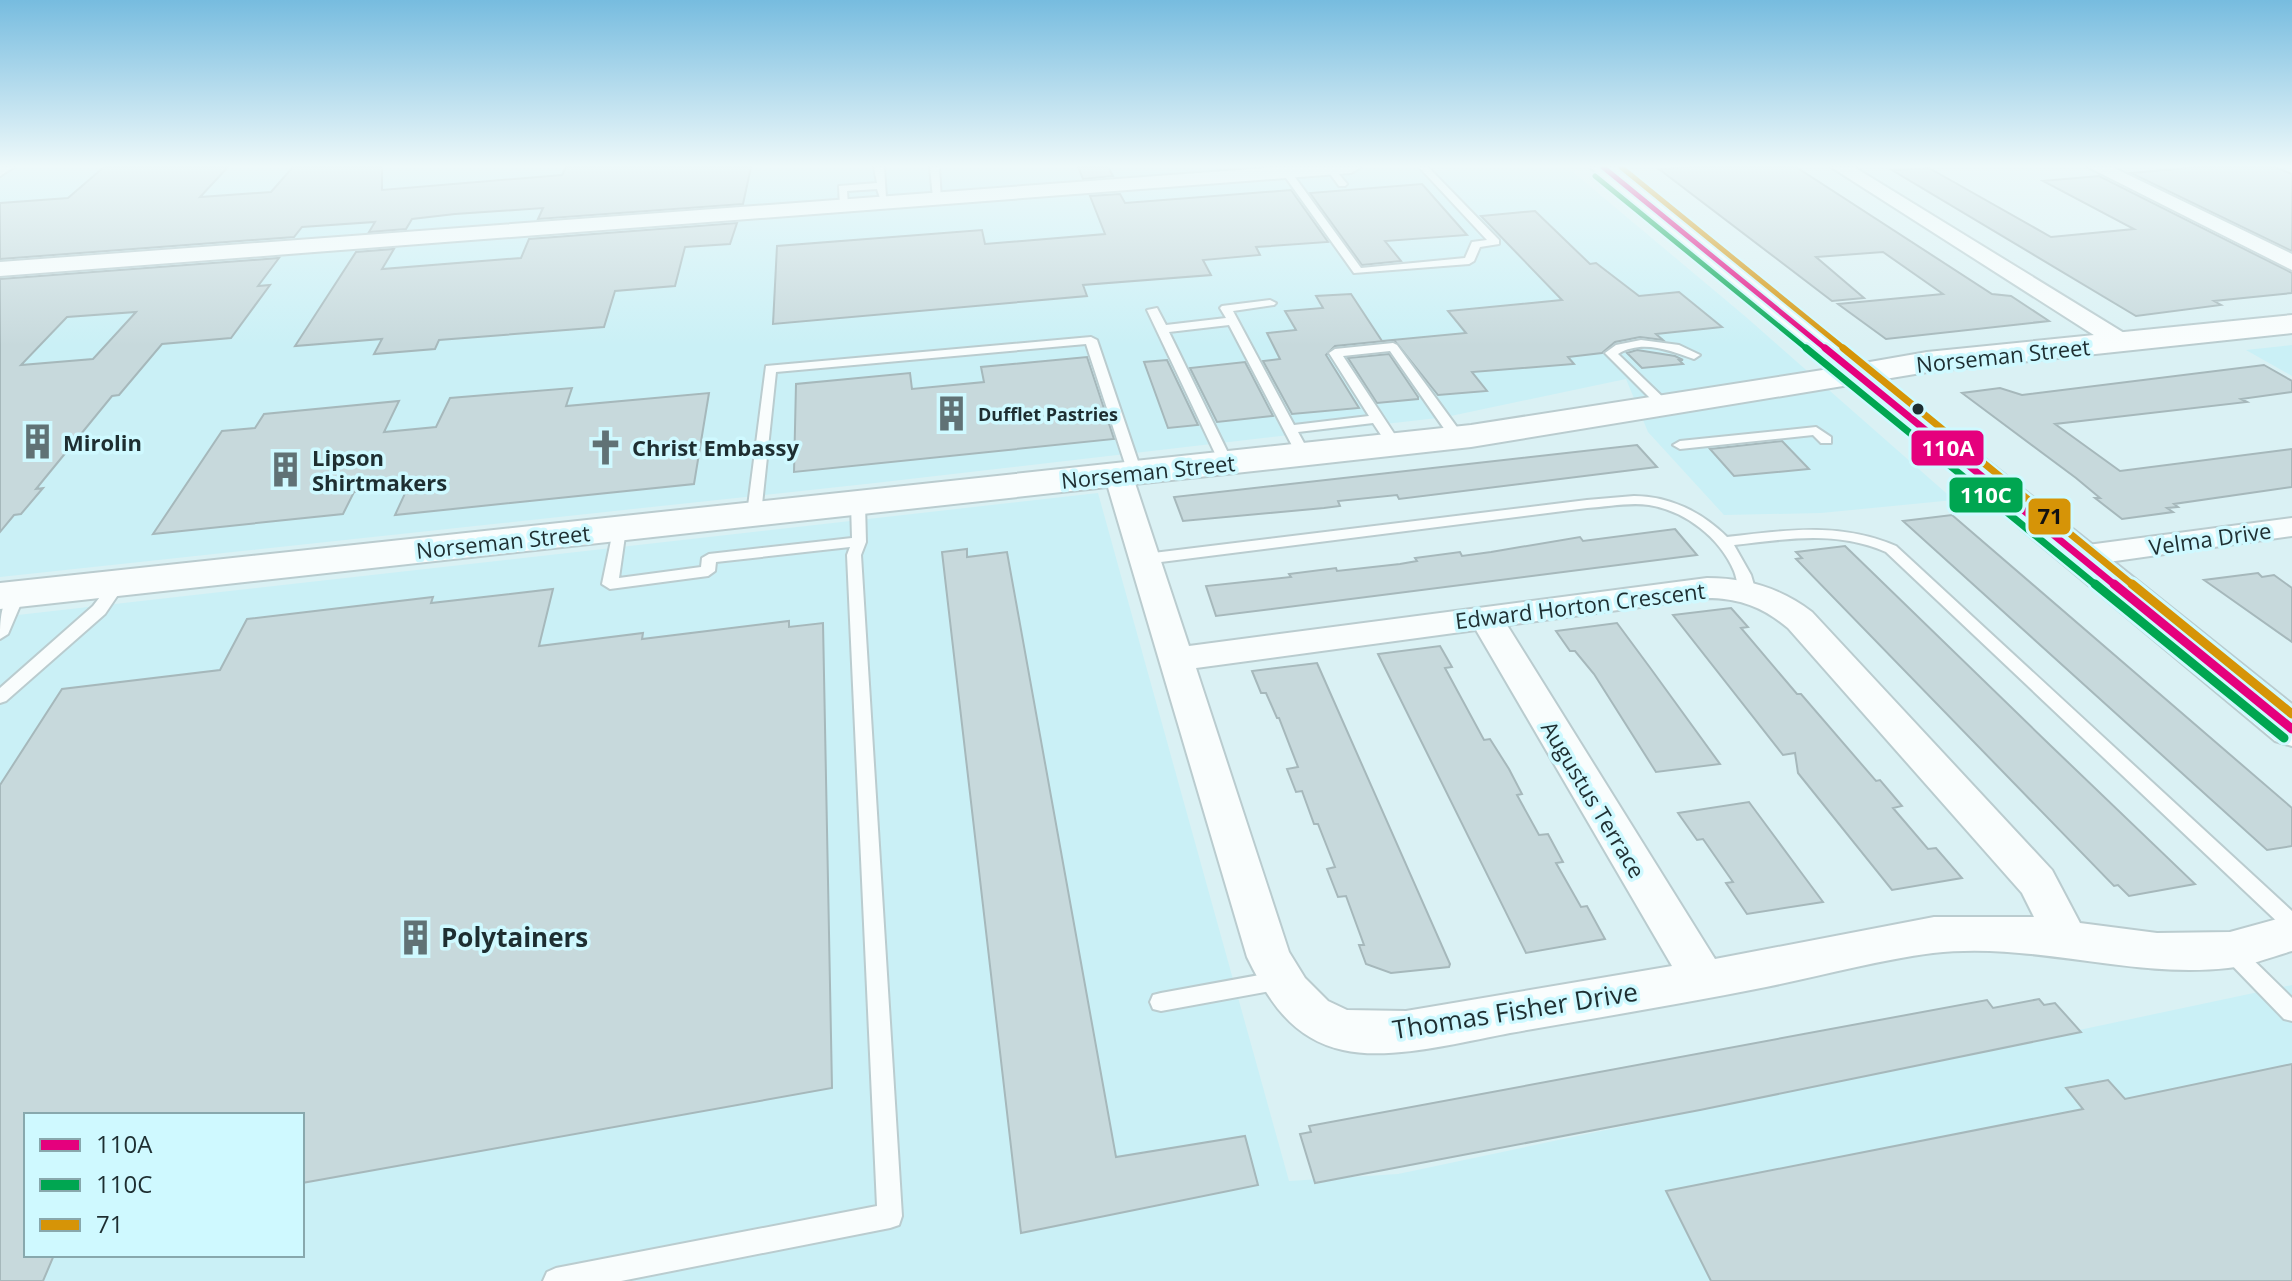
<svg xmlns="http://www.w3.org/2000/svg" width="2292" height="1281" viewBox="0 0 2292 1281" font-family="'Open Sans',sans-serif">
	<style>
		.built { fill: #caf0f6; fill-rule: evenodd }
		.building { fill: #c7d9dc; stroke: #a6b8bb; stroke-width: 2; fill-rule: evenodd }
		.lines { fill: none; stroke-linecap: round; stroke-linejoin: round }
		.lane-casing { stroke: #bacccf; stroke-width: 4 }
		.street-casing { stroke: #bacccf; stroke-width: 4 }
		.secondary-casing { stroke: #bacccf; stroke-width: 4 }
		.lane { fill: #f9fdfd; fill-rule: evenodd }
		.street { fill: #f9fdfd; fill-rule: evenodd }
		.secondary { fill: #f9fdfd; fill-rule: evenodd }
		.bus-1-far2-casing { stroke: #cff9ff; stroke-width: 9 }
		.bus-1-far1-casing { stroke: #cff9ff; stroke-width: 12 }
		.bus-1-casing { stroke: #cff9ff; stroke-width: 15 }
		.bus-2-far2-casing { stroke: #cff9ff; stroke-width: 9 }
		.bus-2-far1-casing { stroke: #cff9ff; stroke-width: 12 }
		.bus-2-casing { stroke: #cff9ff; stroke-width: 15 }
		.bus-3-far2-casing { stroke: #cff9ff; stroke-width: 9 }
		.bus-3-far1-casing { stroke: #cff9ff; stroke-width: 12 }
		.bus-3-casing { stroke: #cff9ff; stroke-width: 15 }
		.bus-1-far2 { stroke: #e5007d; stroke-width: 5 }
		.bus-1-far1 { stroke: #e5007d; stroke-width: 7 }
		.bus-1 { stroke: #e5007d; stroke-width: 9 }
		.bus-2-far2 { stroke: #00a651; stroke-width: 5 }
		.bus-2-far1 { stroke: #00a651; stroke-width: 7 }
		.bus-2 { stroke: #00a651; stroke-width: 9 }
		.bus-3-far2 { stroke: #d69407; stroke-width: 5 }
		.bus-3-far1 { stroke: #d69407; stroke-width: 7 }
		.bus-3 { stroke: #d69407; stroke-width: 9 }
		.bus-dot { fill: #1e2e31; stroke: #cff9ff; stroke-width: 3 }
		.labels { text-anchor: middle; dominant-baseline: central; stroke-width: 7; stroke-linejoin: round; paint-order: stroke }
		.far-poi-label { font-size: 18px; font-weight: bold; fill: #1e2e31; stroke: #cff9ff; text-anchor: start }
		.street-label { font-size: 22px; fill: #1e2e31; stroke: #cff9ff }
		.poi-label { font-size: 22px; font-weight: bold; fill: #1e2e31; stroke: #cff9ff; text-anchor: start }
		.near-poi-label { font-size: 26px; font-weight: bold; fill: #1e2e31; stroke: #cff9ff; text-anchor: start }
		.near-street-label { font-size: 26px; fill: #1e2e31; stroke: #cff9ff }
		.line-badge { stroke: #cff9ff; stroke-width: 3 }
		.badge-label { font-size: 22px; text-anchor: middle; font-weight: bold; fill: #fff }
		.pale-badge-label { font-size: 22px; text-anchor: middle; font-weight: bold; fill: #111 }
	</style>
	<rect width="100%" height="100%" fill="#daf1f4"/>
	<!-- built -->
	<path class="built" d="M0 167H1431L1435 170 1567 167 1746 317 1954 500 1821 513 1724 515 1648 432 1626 379 1446 417 875 483 0 577Z
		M2292 345V376L2246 350Z
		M1098 493 1289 1181 1398 1174 2292 985V1281H0V617ZM26 1115H302V1255H26Z"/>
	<!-- building -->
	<path class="building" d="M104 167H228L200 197 271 192 293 167H382V190L562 175 566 167H751L743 204 538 219 543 208 455 214 412 219 406 229 369 232 375 222 302 227 294 237 0 259V203L68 198Z
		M1078 167H1108L1113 176 1083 179Z
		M1693 167H1796L1992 294 2011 296 2049 321 1886 339 1838 304 1943 294 1883 252 1816 257 1864 298 1832 301 1659 169Z
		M2198 167H2275L2292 174V251L2131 173Z
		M1929 168 2051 237 2134 229 2043 181 2099 176 2292 273V293L2214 301 2221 305 2136 316 1892 170Z
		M1422 184 1467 235 1385 241 1401 261 1362 265 1310 193Z
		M1291 190 1328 242 1256 247 1260 255 1203 260 1211 275 1083 285 1087 296 773 324 777 246 982 230 985 244 1105 234 1090 196 1120 194 1125 203Z
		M1535 211 1590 264 1596 263 1639 296 1679 292 1722 327 1656 334 1663 340 1640 337 1615 342 1602 353 1568 357 1574 364 1472 372 1487 391 1438 395 1394 340 1335 346 1326 355 1359 408 1292 414 1263 361 1280 359 1267 333 1296 330 1285 311 1323 308 1316 296 1351 294 1382 341 1466 333 1448 311 1562 300 1481 216Z
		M737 223 730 244 685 247 675 286 615 291 604 327 439 340 435 349 374 354 382 339 295 346 356 252 394 249 382 269 521 258 529 239Z
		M279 258 258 286 270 285 231 338 162 344 119 395 112 396 36 489 43 488 21 514 14 515 0 532V279ZM136 312 93 359 21 365 67 317Z
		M1637 350 1675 356 1683 360H1679L1683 364 1642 368 1627 353Z
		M1389 354 1418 397V399L1377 403 1348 358Z
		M1087 357 1114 439 794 472 796 384 910 373 912 389 984 382 981 367Z
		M1167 360 1198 425 1168 428 1144 362Z
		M1245 362 1273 416 1217 422 1190 368Z
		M2264 365 2292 381V392L2241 399 2247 402 2055 424 2120 471 2292 449V487L2174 504 2178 507 2167 508 2173 512 2122 519 2095 498H2100L2076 478 1962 393 2000 388 2022 395Z
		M572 388 566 406 709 393 694 484 395 515 408 487 354 492 343 514 153 534 222 431 255 428 264 414 399 401 384 432 436 427 450 398Z
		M1782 441 1809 469 1734 476 1710 449Z
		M1637 445 1657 467 1399 499 1397 495 1338 501 1340 506 1324 508 1183 521 1174 497Z
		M1952 515 2292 808V846L2267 850 1903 521Z
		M1675 529 1697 555 1216 616 1206 586 1291 577 1289 574 1336 568 1337 571 1400 564 1417 561 1415 558 1460 552 1462 556 1491 552 1580 537 1583 541Z
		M1845 546 2050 745 2195 884 2129 896 2118 885 2114 886 1796 559 1802 558 1796 552Z
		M967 549V557L1007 552 1116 1157 1245 1136 1258 1185 1021 1233 942 552Z
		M2258 573 2262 577 2274 575 2292 588V642L2204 580Z
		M553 589 539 646 643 633 642 639 789 621V627L823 623 832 1088 302 1183V1115H26V1255H54L43 1281H0V785L62 689 220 670 247 619 433 597 431 603Z
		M1731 608 1748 627 1741 628 1797 694H1801L1876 781 1880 780 1902 806 1893 808 1928 849 1936 848 1962 878 1892 890 1798 773 1795 753 1783 755 1673 615Z
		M1617 623 1651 669 1720 764 1656 772 1594 674 1575 651H1570L1556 631Z
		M1440 646 1452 667 1445 668 1484 740 1490 739 1509 769 1522 794 1517 795 1539 835 1548 834 1563 862 1556 863 1581 907 1587 906 1605 939 1526 953 1378 654Z
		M1317 663 1450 964 1449 967 1391 973 1366 964 1359 945H1364L1346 896 1338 897 1327 869 1335 867 1318 824H1314L1302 791 1296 792 1287 769 1298 767 1279 718H1277L1266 693H1261L1252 671Z
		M1749 802 1800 871 1823 902 1747 914 1726 883 1733 882 1703 839 1697 840 1678 813Z
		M2039 999 2044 1005 2055 1003 2081 1032 1700 1110 1315 1183 1300 1134 1311 1132 1309 1126 1987 1000 1993 1008Z
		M2292 1064V1281H1711L1666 1191 2083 1109 2066 1088 2108 1080 2125 1099Z"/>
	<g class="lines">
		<defs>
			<path id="lane" d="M874 167H884L886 198H880L877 189 847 191 848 205 840 207 839 186 877 183Z
				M930 167H939L941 200 933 198Z
				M1325 167H1333L1347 184 1345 186H1339Z
				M1419 167H1428L1499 240V244L1480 247 1474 261 1469 264 1354 273 1281 171 1289 169 1361 268 1465 258 1472 242 1487 240Z
				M1270 300 1276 303 1274 305 1233 311 1294 425 1369 416 1329 353 1335 349 1393 343 1397 345 1462 434V440H1452L1390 351 1343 356 1401 444 1394 448 1389 447 1373 423 1298 432 1310 454 1303 458 1298 457 1229 325 1169 332 1233 463 1226 467 1221 466 1147 310 1157 308 1166 325 1226 318 1220 308 1222 306Z
				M1091 337 1097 340 1142 473 1140 476 1135 477 1128 473 1086 344 776 372 761 514 754 518 747 514 766 366Z
				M1641 340 1679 345 1700 355 1694 359C1670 351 1643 339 1618 354L1670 404V410H1662L1605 353 1616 345Z
				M1816 427 1831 437V443H1821L1813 435 1680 449 1673 445 1680 441Z
				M1634 496C1669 496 1702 512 1727 537 1786 530 1840 522 1896 546L2292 911V931L2285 929 1886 552C1836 530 1786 539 1734 545L1751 575 1756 592 1748 597C1737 593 1738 581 1734 571 1720 538 1686 511 1649 505 1629 502 1607 507 1587 508L1145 564 1138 559 1145 554 1587 500Z
				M858 499 865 503 866 542 861 555 902 1216 899 1225 890 1228 621 1281H543L547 1272 556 1268 877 1206 847 555 850 547 716 562 715 571 708 576 610 589 602 584 614 526H624L626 529 619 578 701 567 702 558 709 554 852 538 851 503Z
				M118 578 126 583 105 614 6 701 0 703V688L93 606 113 580Z
				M17 589 25 594 8 634 0 639C0 623 0 597 17 589Z
				M2231 942 2238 945 2292 998V1021L2284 1019 2224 957 2221 951 2224 945Z
				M1281 971 1288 974 1291 980 1288 986 1281 989 1161 1011 1153 1009 1150 1002 1153 995 1161 993Z"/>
			<path id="street" d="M0 167H14L0 176Z
				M1280 167H1361L1351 173 0 276V262Z
				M1831 167H1854L2129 336 2132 341 2129 346H2111Z
				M2088 167H2112L2292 254V270Z
				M1118 465 1128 468 1132 474 1189 646 1707 578C1746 578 1781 588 1812 612L2052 870 2080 923 2157 933 2230 932 2292 915V951C2271 957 2249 966 2228 968 2129 979 2032 941 1933 953 1877 960 1821 976 1766 987 1681 1004 1596 1018 1510 1033 1462 1042 1390 1061 1343 1050 1292 1039 1268 1000 1247 957L1104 474 1108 468ZM1707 598C1739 598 1763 607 1788 628L2022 893 2034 917H1934L1715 959 1507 625ZM1476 630 1672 966 1406 1011 1347 1010 1328 1001 1305 978 1289 952 1196 668Z
				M2292 518V536L2080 566 2069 563 2064 556 2069 549 2080 546Z"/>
			<path id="secondary" d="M1590 167H1618L1864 363 1927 352 2292 315V333L1927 372 1885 379 2292 704V746L2275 741 1849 385 1471 447 0 609V583L1471 425 1829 369Z"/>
		</defs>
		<!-- lane casing -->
		<use href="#lane" class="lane-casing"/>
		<!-- street casing -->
		<use href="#street" class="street-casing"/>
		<!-- secondary casing -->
		<use href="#secondary" class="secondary-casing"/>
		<!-- lane -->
		<use href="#lane" class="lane"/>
		<!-- street -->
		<use href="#street" class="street"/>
		<!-- secondary -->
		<use href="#secondary" class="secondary"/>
		<defs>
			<path id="bus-1-far2" d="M1603 167 1827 350"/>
			<path id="bus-1-far1" d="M1825 348 2116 586"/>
			<path id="bus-1" d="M2114 584 2292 729"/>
			<path id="bus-2-far2" d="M1595 176 1808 350"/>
			<path id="bus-2-far1" d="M1806 348 2097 586"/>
			<path id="bus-2" d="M2095 584 2284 738"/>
			<path id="bus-3-far2" d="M1621 167 1846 350"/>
			<path id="bus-3-far1" d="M1843 348 2134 586"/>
			<path id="bus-3" d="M2132 584 2292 714"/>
		</defs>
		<!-- bus-1-far2 casing -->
		<use href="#bus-1-far2" class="bus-1-far2-casing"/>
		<!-- bus-1-far1 casing -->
		<use href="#bus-1-far1" class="bus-1-far1-casing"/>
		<!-- bus-1 casing -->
		<use href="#bus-1" class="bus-1-casing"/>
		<!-- bus-2-far2 casing -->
		<use href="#bus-2-far2" class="bus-2-far2-casing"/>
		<!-- bus-2-far1 casing -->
		<use href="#bus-2-far1" class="bus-2-far1-casing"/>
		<!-- bus-2 casing -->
		<use href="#bus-2" class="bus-2-casing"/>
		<!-- bus-3-far2 casing -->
		<use href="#bus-3-far2" class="bus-3-far2-casing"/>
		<!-- bus-3-far1 casing -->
		<use href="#bus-3-far1" class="bus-3-far1-casing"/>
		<!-- bus-3 casing -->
		<use href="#bus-3" class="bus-3-casing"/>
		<!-- bus-1-far2 -->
		<use href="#bus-1-far2" class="bus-1-far2"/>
		<!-- bus-1-far1 -->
		<use href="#bus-1-far1" class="bus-1-far1"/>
		<!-- bus-1 -->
		<use href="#bus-1" class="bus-1"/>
		<!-- bus-2-far2 -->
		<use href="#bus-2-far2" class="bus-2-far2"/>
		<!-- bus-2-far1 -->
		<use href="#bus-2-far1" class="bus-2-far1"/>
		<!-- bus-2 -->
		<use href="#bus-2" class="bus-2"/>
		<!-- bus-3-far2 -->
		<use href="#bus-3-far2" class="bus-3-far2"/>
		<!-- bus-3-far1 -->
		<use href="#bus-3-far1" class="bus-3-far1"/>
		<!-- bus-3 -->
		<use href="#bus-3" class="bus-3"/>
	</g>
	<!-- sky -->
	<linearGradient id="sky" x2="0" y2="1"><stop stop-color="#77bcdf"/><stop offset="0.48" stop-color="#eef9fa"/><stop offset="1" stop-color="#eef9fa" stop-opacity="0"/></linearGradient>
	<rect width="2292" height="346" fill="url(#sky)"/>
	<!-- icons -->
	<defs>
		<symbol id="building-bare" viewBox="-9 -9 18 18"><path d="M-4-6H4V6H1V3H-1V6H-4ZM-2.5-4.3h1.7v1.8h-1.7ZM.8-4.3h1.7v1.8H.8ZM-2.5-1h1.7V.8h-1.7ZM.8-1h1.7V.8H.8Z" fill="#607275" stroke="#cff9ff" stroke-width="2.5" paint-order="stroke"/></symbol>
		<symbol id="church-bare" viewBox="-9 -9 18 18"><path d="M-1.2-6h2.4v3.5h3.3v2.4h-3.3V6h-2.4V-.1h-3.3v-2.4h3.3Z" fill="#607275" stroke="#cff9ff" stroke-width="2.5" paint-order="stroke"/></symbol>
	</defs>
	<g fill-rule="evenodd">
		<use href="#building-bare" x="926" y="388" width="51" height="51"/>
		<use href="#building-bare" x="12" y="416" width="51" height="51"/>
		<use href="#church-bare" x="580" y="422" width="51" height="51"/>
		<use href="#building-bare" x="260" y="444" width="51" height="51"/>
		<use href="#building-bare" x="390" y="912" width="51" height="51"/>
	</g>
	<!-- markers -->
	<circle class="bus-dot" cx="1918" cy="409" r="7"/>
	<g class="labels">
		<!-- far-poi labels -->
		<g class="far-poi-label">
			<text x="978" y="414">Dufflet Pastries</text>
		</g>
		<!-- street labels -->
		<g class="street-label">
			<text transform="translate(2003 355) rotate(-6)">Norseman Street</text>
			<text transform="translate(1148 471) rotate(-6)">Norseman Street</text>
			<text transform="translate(2210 538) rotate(-8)">Velma Drive</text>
			<text transform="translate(503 541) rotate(-6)">Norseman Street</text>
			<text transform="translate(1580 605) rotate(-7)">Edward Horton Crescent</text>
			<text transform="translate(1594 799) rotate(59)">Augustus Terrace</text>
		</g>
		<!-- poi labels -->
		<g class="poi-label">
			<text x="63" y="442">Mirolin</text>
			<text x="632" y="447">Christ Embassy</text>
			<text x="312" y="457">Lipson<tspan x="312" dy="25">Shirtmakers</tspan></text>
		</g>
		<!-- near-poi labels -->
		<g class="near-poi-label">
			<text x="441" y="937">Polytainers</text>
		</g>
		<!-- near-street labels -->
		<g class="near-street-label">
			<text transform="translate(1515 1010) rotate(-9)">Thomas Fisher Drive</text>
		</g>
	</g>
	<g class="line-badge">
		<rect x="1910" y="429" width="75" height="38" rx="8" fill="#e5007d"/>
		<rect x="1948" y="476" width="76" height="38" rx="8" fill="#00a651"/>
		<rect x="2027" y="497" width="45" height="39" rx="8" fill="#d69407"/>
	</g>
	<g class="badge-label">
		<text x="1948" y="456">110A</text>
		<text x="1986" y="503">110C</text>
	</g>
	<g class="pale-badge-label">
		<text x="2050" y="524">71</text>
	</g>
	<!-- legend -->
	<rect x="24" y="1113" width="280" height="144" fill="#cff9ff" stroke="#88a8ad" stroke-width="2"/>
	<rect x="40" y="1139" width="40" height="12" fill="#e5007d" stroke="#88a8ad" stroke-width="2"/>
	<text x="96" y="1153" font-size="24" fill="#1e2e31">110A</text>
	<rect x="40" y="1179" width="40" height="12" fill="#00a651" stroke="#88a8ad" stroke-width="2"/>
	<text x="96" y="1193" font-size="24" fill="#1e2e31">110C</text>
	<rect x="40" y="1219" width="40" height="12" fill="#d69407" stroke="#88a8ad" stroke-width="2"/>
	<text x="96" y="1233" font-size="24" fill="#1e2e31">71</text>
</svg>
